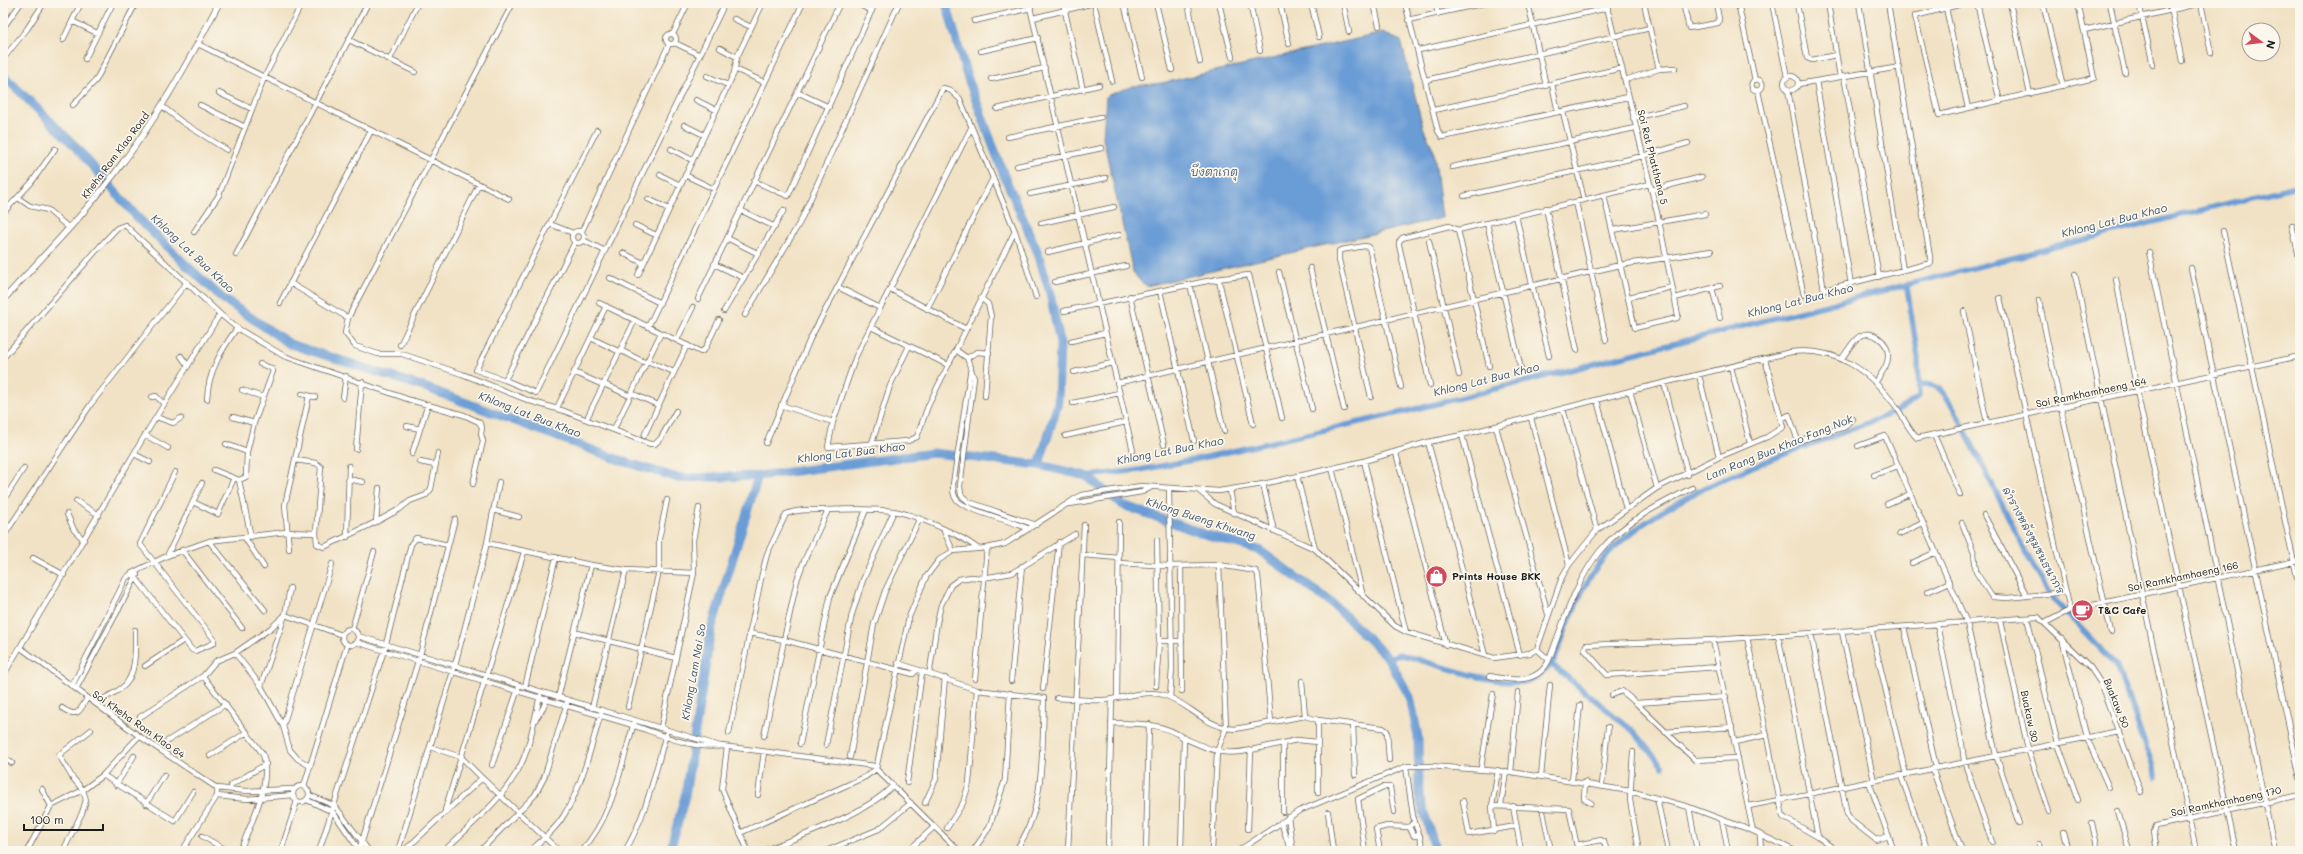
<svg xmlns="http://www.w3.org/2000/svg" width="2303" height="854" viewBox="0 0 2303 854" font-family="Mali,'Playpen Sans Thai',sans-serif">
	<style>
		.water { fill: #6b9cd5; stroke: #445c78 }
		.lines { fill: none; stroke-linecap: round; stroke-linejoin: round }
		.canal { stroke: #6b9cd5; stroke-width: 5.5 }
		.river { stroke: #6b9cd5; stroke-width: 9 }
		.minor-casing { stroke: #676157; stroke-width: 6 }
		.tertiary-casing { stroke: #676157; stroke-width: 7 }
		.minor { stroke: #fff; stroke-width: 4.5 }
		.tertiary { stroke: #fff; stroke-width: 5.5 }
		.labels { text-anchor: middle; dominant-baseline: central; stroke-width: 3.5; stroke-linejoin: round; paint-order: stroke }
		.street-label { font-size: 10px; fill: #1c1c1c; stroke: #fbf7ec }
		.poi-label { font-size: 10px; font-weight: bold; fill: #1c1c1c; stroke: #fbf7ec; text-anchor: start }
		.water-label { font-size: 11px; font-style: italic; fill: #40566f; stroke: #fbf7ec }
	</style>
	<rect width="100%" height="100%" fill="#fbf7ec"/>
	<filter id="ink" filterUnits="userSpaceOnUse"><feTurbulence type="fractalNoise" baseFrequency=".025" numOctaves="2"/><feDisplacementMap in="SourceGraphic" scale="8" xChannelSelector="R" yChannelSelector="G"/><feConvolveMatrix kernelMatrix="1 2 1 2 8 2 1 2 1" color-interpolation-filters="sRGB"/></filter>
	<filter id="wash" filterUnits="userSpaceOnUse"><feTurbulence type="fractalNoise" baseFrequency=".012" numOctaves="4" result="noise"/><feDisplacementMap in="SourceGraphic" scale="16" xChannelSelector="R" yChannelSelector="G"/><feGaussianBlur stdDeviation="0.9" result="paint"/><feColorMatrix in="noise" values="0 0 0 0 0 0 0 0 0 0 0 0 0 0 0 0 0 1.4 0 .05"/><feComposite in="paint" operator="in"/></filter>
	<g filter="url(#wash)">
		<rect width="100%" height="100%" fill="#f1e2c5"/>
		<!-- water -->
		<path class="water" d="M1383 33 1401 41 1423 127 1434 151 1442 218 1147 286 1140 281 1133 272 1103 138 1106 96 1133 86 1162 83Z"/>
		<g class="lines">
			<!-- canal -->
			<path class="canal" d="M1919 384C1941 383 1944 394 1955 410L2028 557 2052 598 2116 665 2157 777
				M1086 476 1140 470 1193 460 1408 411 2300 185
				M1388 658 1399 654C1427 661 1503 689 1527 681 1539 677 1549 669 1555 658 1567 627 1581 584 1604 558 1654 503 1750 466 1820 441 1846 431 1900 414 1919 396L1918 358 1907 287
				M1551 664 1633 731 1663 767"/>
			<!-- river -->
			<path class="river" d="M946 3 966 73 1003 173 1038 253 1050 293 1060 343 1058 403 1039 465
				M3 75 73 144 138 218 185 264 222 298 290 344 427 388 622 461 678 478 758 476 933 453 1039 465 1086 476 1123 505 1204 534 1259 550 1334 605 1388 658 1410 697 1418 737 1419 796 1436 851
				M670 851 685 796 711 630 758 476"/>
		</g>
	</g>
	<g filter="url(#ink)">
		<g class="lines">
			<defs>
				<path id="minor" d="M513 3 348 318 345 333 355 346 378 354H402L462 374 530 401 564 411 650 444H655L661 438 676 411
					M856 3 872 11
					M1029 3 1133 451
					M1063 3 1083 90
					M1094 3 1112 81
					M1124 3 1142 77
					M1156 3 1172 70
					M1188 3 1200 62
					M1219 3 1232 57
					M1250 3 1260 51
					M1280 3 1289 44
					M1311 3 1319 37
					M1343 3 1349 32
					M1374 3 1379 26
					M1405 3 1438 131 1442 137 1628 97
					M1435 3 1438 14
					M1528 3 1546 86
					M1644 3 1659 69
					M1683 3 1689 28 1718 23 1719 19 1716 3
					M1738 3 1755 80
					M1772 3 1787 77
					M1828 3 1840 77
					M1859 3 1903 270
					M1966 3 1915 16 1939 115 2094 78 2078 3
					M1977 3 2000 102
					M2010 3 2030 94
					M2043 3 2063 86
					M2110 3 2125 73
					M2139 3 2153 65
					M2170 3 2182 61
					M2201 3 2211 53
					M1797 4 1807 58 1812 60 1836 55
					M1946 8 1968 108
					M1033 18 1094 3
					M734 19 751 27
					M1408 20 1485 3
					M72 21 97 33
					M974 21 1031 8
					M3 28 21 3
					M2084 30 2202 3
					M666 39a5 5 0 1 1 10 0a5 5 0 1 1-10 0Z
					M673 34 688 3
					M63 40 81 3
					M349 40 415 72
					M675 43 700 55
					M198 44 509 199
					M720 48 737 57
					M1419 50 1608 8
					M981 51 1038 38
					M3 59 27 29 44 3
					M85 59 113 3
					M390 59 418 3
					M735 69 764 82
					M1784 83a7 7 0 1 1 14 0a7 7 0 1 1-14 0Z
					M707 76 728 85
					M1844 76 1879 277
					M991 79 1045 68
					M1751.5 85a5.5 5.5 0 1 1 11 0a5.5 5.5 0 1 1-11 0Z
					M1426 80 1650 28
					M1625 80 1659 69 1675 68
					M1816 81 1851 284
					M1552 84 1558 112
					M1798 84 1900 67
					M1788 90 1824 290 1931 263 1888 3
					M1758 91 1804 295
					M797 92 829 107
					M219 93 252 109
					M696 100 716 110
					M73 105 96 80 136 3
					M200 105 245 127
					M162 106 182 122 227 150
					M997 109 1099 85
					M1434 110 1622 68
					M1563 112 1584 200
					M1633 118 1684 106
					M684 125 704 135
					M971 128 856 356 833 422 828 447 908 441 917 437 928 406 1015 231
					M1008 137 1101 117
					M671 149 692 160
					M1017 166 1102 148
					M1452 167 1635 128
					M660 175 680 185
					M685 175 714 189
					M754 181 788 196 875 3
					M1651 190 1702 177
					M1030 194 1106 178
					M1464 196 1643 156 1688 143
					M1604 196 1635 328 1677 318 1678 315 1659 221 1606 3
					M18 198 30 206 48 210 69 228
					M648 199 669 209
					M1576 202 1606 340
					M1546 208 1577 350
					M740 210 775 227
					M3 213 31 183 55 149
					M1516 216 1549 356
					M1041 223 1114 207
					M1487 223 1521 369
					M550 224 573 233
					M635 225 656 235
					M2292 225 2300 262
					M1458 230 1650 184
					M1613 230 1705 214
					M572 237a6 6 0 1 1 12 0a6 6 0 1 1-12 0Z
					M582 231 669 44
					M2223 231 2300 591
					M194 232 219 195 264 78 302 3
					M727 238 759 254
					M583 240 605 251
					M1429 241 1459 375
					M575 242 505 380 476 370 597 130
					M1048 252 1119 235
					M2149 252 2275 851
					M623 253 643 263
					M236 255 368 3
					M714 264 744 278
					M1310 268 1344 409
					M2191 268 2300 778
					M1279 272 1312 409
					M2075 274 2196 851
					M638 275 734 73 737 57 763 3
					M610 278 660 303
					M1216 279 1249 275 1282 418
					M2116 279 2137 391 2236 851
					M1055 282 1126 266
					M290 283 348 318
					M1190 284 1224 431
					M838 287 880 308
					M1712 288 1720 318
					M890 289 966 329
					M1160 291 1194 441
					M1130 296 1164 445
					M1629 297 1672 287
					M981 298 988 304 991 316 985 396
					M1675 298 1720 286
					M2000 298 2070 610
					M698 299 840 3
					M2039 300 2061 408 2111 632
					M280 303 371 131
					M599 303 701 352 705 349 719 320
					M927 309 993 178
					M724 311 784 210
					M1064 311 1212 280 1219 281 1253 424
					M1964 311 1987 423
					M745 315 800 222 899 3
					M648 327 803 3
					M871 327 948 365
					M591 338 620 352
					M677 340 693 307
					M1071 341 1105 333
					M400 345 479 184
					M620 350 646 363
					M956 350 967 358 974 378 960 486 961 495 969 502 1036 525
					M181 356 188 366
					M3 358 102 244 117 228 125 225 220 314 237 328 284 356 410 400 464 415 479 422 482 427 481 434 483 441 473 484
					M967 358 977 352 989 353
					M1842 358C1848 351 1852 341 1860 336 1873 329 1888 342 1888 355 1889 365 1880 375 1875 383
					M647 361 674 372
					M971 367 953 484C953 490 953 497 958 501 968 511 1013 521 1029 529
					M1731 367 1750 443
					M574 372 603 385
					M1074 372 1112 363
					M1699 375 1719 457
					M505 380 536 393 725 3
					M1117 383 1620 265 1711 251
					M1664 383 1688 475
					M604 384 630 396
					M1430 385 1399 245V242L1402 238 1449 226 1458 230 1489 366
					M242 390 263 397
					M1630 391 1657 488
					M631 393 658 405
					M302 394 315 397
					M152 397 156 396 164 404
					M1371 397 1339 260V251L1341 250 1365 246 1369 247 1401 387
					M343 398 346 376
					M207 399C208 372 222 349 237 328
					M1597 400 1626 509
					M1073 403 1119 393
					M781 405 833 422
					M558 406 606 306
					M1563 409 1597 530
					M588 416 635 320
					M156 417 173 423 181 418
					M233 417 254 423
					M1531 418 1569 565
					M1781 419 1789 415 1798 441 1845 427 1853 419
					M407 426 420 429
					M615 427 661 333
					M1496 427 1548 614
					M145 435 168 448
					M1462 435 1520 655
					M1934 435 1960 495
					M644 436 687 345
					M1065 436 1126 422
					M1428 442 1485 655
					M766 443 810 339 943 88 950 90 960 99 1015 231 1036 297
					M872 443 890 386 909 346
					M226 444 247 452
					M1858 446 1885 436 1967 623 1996 755 2019 824
					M356 449 362 382
					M1396 453 1446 645
					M134 454 150 462
					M412 454 428 404
					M295 460 316 463 321 467 316 533 317 544 324 547 376 522 400 509 410 501 426 495 431 489 438 453
					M1364 461 1406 632
					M420 462 435 465
					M1332 468 1363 596
					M214 470 239 480 246 477 247 452 254 423 273 371 271 368 260 364
					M1874 475 1898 466
					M1297 476 1315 549
					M348 479 363 482
					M239 480 251 537
					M499 482 487 543 455 665 399 848 402 851 405 850 482 778 559 851
					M1263 484 1274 531
					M1169 489 1172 668 1170 697
					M1230 490 1234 513
					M1199 491 1215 504 1315 549 1395 626 1406 632 1494 658 1530 653 1537 649 1562 577 1569 565 1597 530 1657 488 1719 457 1767 437 1783 427 1765 359
					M3 501 24 468
					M76 501 99 515
					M193 502 218 514 234 478
					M1070 504 1142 492 1150 488
					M1887 504 1910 494
					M493 510 519 517
					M828 510 804 561 797 580 784 640 913 674 916 671
					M67 514 74 530 84 540
					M1984 515 2027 596
					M376 522 379 488
					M1962 523 1974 553 1976 572 1992 597 2007 598 2065 592
					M944 531 953 551
					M1899 534 1923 523
					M3 537 91 404 187 282
					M347 537 349 466
					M245 538 264 567
					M209 541 265 610
					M487 543 591 565 626 570 694 573
					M289 549 285 505 309 396
					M182 550 242 628
					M1083 555 1119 558
					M167 556 202 483
					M33 558 64 575
					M1119 563 1170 566 1219 565 1256 571 1258 575 1271 722
					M1912 563 1936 552
					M1181 566 1182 691
					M132 573 192 650 195 651 214 643V639L140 544 175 472
					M1927 592 1950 582
					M2027 618 2058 744 2078 800
					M2000 621 2028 749 2049 812
					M2045 623 2070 610 2300 560
					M1937 625 1962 744 1964 761 1992 842
					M1904 627 1936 767
					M1871 628 1906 775
					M342 637a8 8 0 1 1 16 0a8 8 0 1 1-16 0Z
					M352 629 374 552
					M574 632 676 658
					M1842 632 1874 781
					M749 633 784 640 764 736
					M1811 634 1847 814 1852 821 1876 840 1889 836
					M1778 635 1818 837
					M358 636 720 746
					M1747 637 1783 817 1818 837 1837 851
					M2062 639 2087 738 2109 788
					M1713 640 1753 831
					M1159 641H1182
					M356 642C446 670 536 697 626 723 656 732 691 750 722 746L875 766
					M21 648 139 736 217 788V796L182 851
					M235 653 261 686 283 726 290 750 298 759 310 766
					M1549 660C1563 623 1575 583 1599 552 1622 523 1660 504 1692 488
					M898 663 977 690 1044 698C1042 746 1046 811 1015 851
					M145 666 184 640
					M1718 667 1607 675 1585 650 1586 645 1713 640 2038 617 2090 667 2100 682 2141 792
					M930 670 937 622 941 605 951 585 959 579 971 577 983 578 1012 573 1075 534
					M3 676 145 435 220 314
					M203 676 263 754C272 785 251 822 240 851
					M1490 676C1512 681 1538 684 1549 660L1537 649
					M975 679 987 548
					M1011 681 1022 566
					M1302 681 1305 716
					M72 686 126 578 132 573 167 556 209 541 286 532 316 533
					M261 686 285 615 290 588
					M1156 686 1159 641 1157 540
					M525 687 556 557
					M76 689 137 575
					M1043 689 1059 542
					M1612 695 1622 691 1636 703 1726 697
					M558 698 591 565
					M1057 698C1072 699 1088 701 1103 700 1123 699 1144 689 1164 695 1186 702 1202 723 1226 728L1219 565
					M1117 698 1119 522
					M95 703C104 698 117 693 125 685 137 672 135 647 135 630
					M1636 703 1695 760 1738 758
					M628 707 659 571V539L667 500
					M62 708C78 719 80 711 87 698
					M592 708 626 570
					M140 717 203 676 216 661 235 653 271 628 285 615 342 635
					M535 720 541 712 547 699
					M1318 720V793
					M1111 723C1138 724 1161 722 1184 738
					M1353 724 1355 775
					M283 726 332 564
					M661 727 694 573 693 540 699 508
					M1665 732 1732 727
					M729 733 762 574 767 554 786 514C798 509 812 510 825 510 847 509 871 508 893 511 914 514 961 535 977 548
					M166 742 226 704
					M1735 742 1767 735
					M800 744 830 597 866 510
					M826 745 852 614 863 580 894 511
					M430 747 461 757 482 778
					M727 747 722 789 748 851
					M1633 752 1630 800 1639 851
					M210 756 247 732
					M3 757 12 763
					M850 757 874 624 885 591 919 520
					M492 765 518 689
					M1406 767 1413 816 1424 851
					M1481 768 1493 694
					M1932 768 1962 851
					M876 769 959 851
					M1511 772 1518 692
					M103 775 175 821 193 792
					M1541 776 1550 685
					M1901 776 1928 851
					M1572 780 1580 705
					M1585 782 1584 799 1591 803
					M1869 782 1894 851
					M907 783 922 672
					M116 785 134 756
					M231 785 266 764
					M1602 785 1608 727
					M293 794a8 8 0 1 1 16 0a8 8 0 1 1-16 0Z
					M304 786 347 645
					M217 788 246 791 294 789
					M42 789 51 806
					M309 795 335 806 369 851
					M758 795 764 752
					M217 796 247 799 293 795
					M1657 798 1668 851
					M307 800 333 812 360 851
					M1463 801 1469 834 1516 826
					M925 803 936 779 945 678
					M146 804 164 775
					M1501 805 1506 771
					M1492 806 1569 809 1578 851
					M1513 806 1521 851
					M1749 806 2119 731
					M1542 807 1551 851
					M1689 807 1697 851
					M445 810 524 552
					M2118 811 2129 851
					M1283 812V743
					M1328 812 1333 851
					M1288 817 1293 851
					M1722 820 1728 851
					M1281 822 1288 843 1293 851
					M2092 823 2098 851
					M1409 827 1414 836H1420
					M947 828 963 803 969 783 977 690
					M1248 829 1251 750 1297 740 1318 742
					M1494 831 1492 806 1498 770
					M2063 832 2068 851
					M740 833 865 777 876 769 909 617 926 577 939 560 953 551 987 548 1005 544 1081 495 1141 486 1219 491 1263 484 1364 461 1428 442 1462 435 1630 391 1791 352C1838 347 1870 371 1897 408 1904 418 1908 429 1917 438L2300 356
					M1760 835 1761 851
					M202 836 228 851
					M2039 844 2041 851
					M1577 845 1601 840 1604 842 1607 851
					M27 851 51 806 83 790 103 775 139 736
					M63 851 82 813 86 800 83 790 72 777 59 755 91 730
					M281 851 297 801
					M319 851 386 644 411 544 416 538 448 545
					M359 851 420 655 455 519
					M444 851C469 826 499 803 517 772 530 750 534 720 540 696
					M480 851 535 795 544 778 567 703
					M530 851C542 840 556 829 564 815 581 789 592 744 601 713
					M581 851C613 818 621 765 634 723
					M625 851C646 816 655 773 666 734
					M763 851C799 836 868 814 893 785
					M826 851 879 829 911 803
					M908 851 934 827
					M973 851 989 828 1005 780 1010 693
					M1068 851 1084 525
					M1108 851 1112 699
					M1146 851 1149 724
					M1181 851 1184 738C1209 749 1223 757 1251 750
					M1212 851 1217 752 1226 728 1235 729 1305 716 1318 720 1383 728 1387 731 1389 760
					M1238 851 1299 811 1407 766H1430L1511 772 1630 791 1689 807 1753 831 1795 851
					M1365 851 1358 799 1383 787H1390L1394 812
					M1380 851 1376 829 1387 826 1409 827 1414 822
					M2157 851 2154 832 2156 826 2300 795"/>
				<path id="tertiary" d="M3 300C44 255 88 211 124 161 161 112 191 58 219 3"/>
			</defs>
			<!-- minor casing -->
			<use href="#minor" class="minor-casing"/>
			<!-- tertiary casing -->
			<use href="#tertiary" class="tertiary-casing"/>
			<!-- minor -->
			<use href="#minor" class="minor"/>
			<!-- tertiary -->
			<use href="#tertiary" class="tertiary"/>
		</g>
	</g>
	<!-- icons -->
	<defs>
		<symbol id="shop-disc" viewBox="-11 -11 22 22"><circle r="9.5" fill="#d1495b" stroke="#fbf7ec"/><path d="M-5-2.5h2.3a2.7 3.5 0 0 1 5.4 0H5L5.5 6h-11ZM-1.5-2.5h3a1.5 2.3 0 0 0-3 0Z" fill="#fff"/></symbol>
		<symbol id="cafe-disc" viewBox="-11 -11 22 22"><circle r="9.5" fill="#d1495b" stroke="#fbf7ec"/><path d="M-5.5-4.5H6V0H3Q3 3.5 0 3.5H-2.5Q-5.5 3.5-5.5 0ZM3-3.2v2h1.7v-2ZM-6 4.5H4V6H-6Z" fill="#fff"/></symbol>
	</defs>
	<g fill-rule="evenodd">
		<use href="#shop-disc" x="1424" y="564" width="25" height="25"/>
		<use href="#cafe-disc" x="2070" y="598" width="25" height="25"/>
	</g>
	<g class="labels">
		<!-- street labels -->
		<g class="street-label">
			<text transform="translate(115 155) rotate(-53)">Kheha Rom Klao Road</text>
			<text transform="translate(1653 157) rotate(76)">Soi Rat Phatthana 5</text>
			<text transform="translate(2091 392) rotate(-12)">Soi Ramkhamhaeng 164</text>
			<text transform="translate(2183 576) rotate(-12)">Soi Ramkhamhaeng 166</text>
			<text transform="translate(2117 703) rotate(68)">Buakaw 50</text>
			<text transform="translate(2030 716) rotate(78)">Buakaw 30</text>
			<text transform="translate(139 724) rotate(35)">Soi Kheha Rom Klao 64</text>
			<text transform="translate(2226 801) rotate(-12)">Soi Ramkhamhaeng 170</text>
		</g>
		<!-- poi labels -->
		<g class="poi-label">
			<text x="1452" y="576">Prints House BKK</text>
			<text x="2098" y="610">T&amp;C Cafe</text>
		</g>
		<!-- water labels -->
		<g class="water-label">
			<text x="1214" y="171">บึงตาเกตุ</text>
			<text transform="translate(2114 220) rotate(-14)">Khlong Lat Bua Khao</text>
			<text transform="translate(193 253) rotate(43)">Khlong Lat Bua Khao</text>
			<text transform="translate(1800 300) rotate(-14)">Khlong Lat Bua Khao</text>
			<text transform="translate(1486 379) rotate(-14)">Khlong Lat Bua Khao</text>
			<text transform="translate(530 414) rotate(21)">Khlong Lat Bua Khao</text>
			<text transform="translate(1779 447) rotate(-22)">Lam Rang Bua Khao Fang Nok</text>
			<text transform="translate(1170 450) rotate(-11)">Khlong Lat Bua Khao</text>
			<text transform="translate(851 452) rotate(-7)">Khlong Lat Bua Khao</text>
			<text transform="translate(1201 518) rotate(18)">Khlong Bueng Khwang</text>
			<text transform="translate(2034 540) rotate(62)">ลำรางหลังชุมชนธนากร</text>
			<text transform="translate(693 672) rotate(-80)">Khlong Lam Nai So</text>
		</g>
	</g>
	<!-- margin -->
	<rect width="2303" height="854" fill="none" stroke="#fbf7ec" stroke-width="16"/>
	<!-- north arrow -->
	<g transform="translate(2261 42) rotate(105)"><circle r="19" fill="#fbf7ec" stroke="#a29f99"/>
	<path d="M0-3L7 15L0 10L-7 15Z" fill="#d1495b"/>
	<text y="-6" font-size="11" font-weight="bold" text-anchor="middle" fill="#1c1c1c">N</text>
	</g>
	<!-- scale -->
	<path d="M24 824v6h79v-6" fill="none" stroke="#1c1c1c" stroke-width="2"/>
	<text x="30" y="824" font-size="12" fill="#1c1c1c" stroke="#fbf7ec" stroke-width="3" paint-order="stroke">100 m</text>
</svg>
